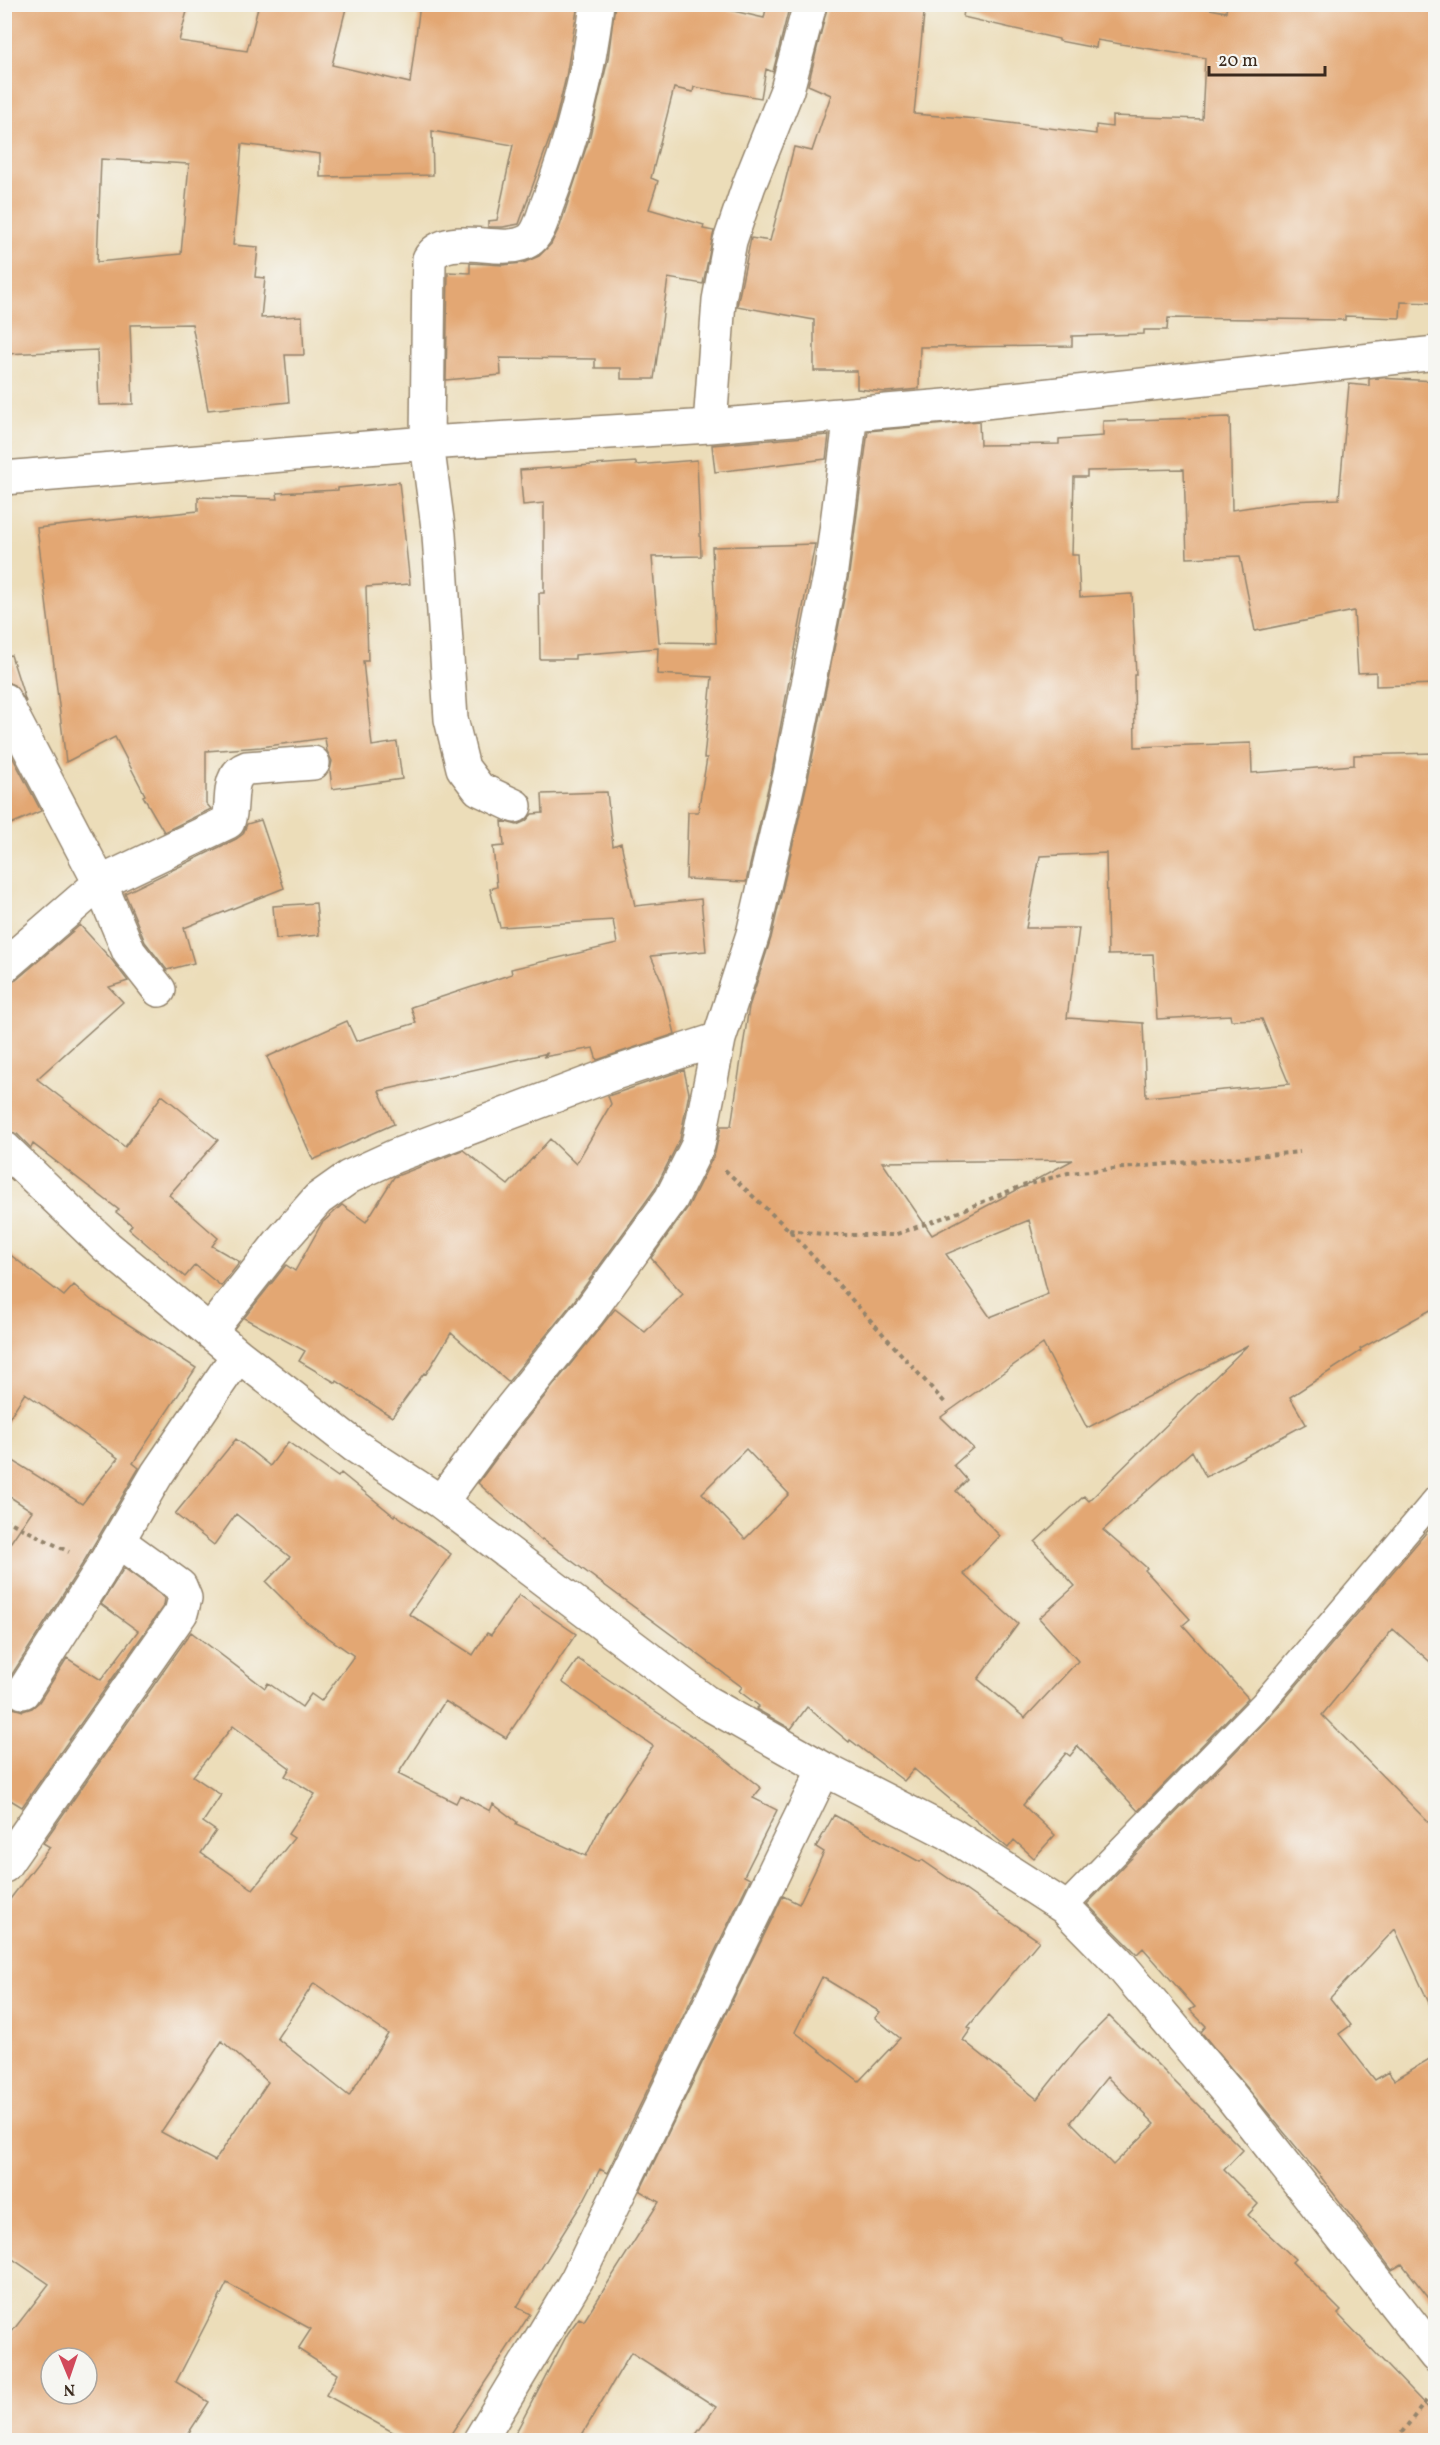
<svg xmlns="http://www.w3.org/2000/svg" width="1440" height="2445" viewBox="0 0 1440 2445" font-family="Vollkorn,serif">
	<style>
		.building { fill: #e3a773; fill-rule: evenodd }
		.lines { fill: none; stroke-linecap: round; stroke-linejoin: round }
		.service-casing { stroke: #94846c; stroke-width: 27 }
		.minor-casing { stroke: #94846c; stroke-width: 36 }
		.path { stroke: #94846c; stroke-width: 4; stroke-dasharray: 4.5 4.5; stroke-linecap: butt }
		.service { stroke: #fff; stroke-width: 24 }
		.minor { stroke: #fff; stroke-width: 33 }
	</style>
	<rect width="100%" height="100%" fill="#f6f6f2"/>
	<filter id="ink" filterUnits="userSpaceOnUse"><feTurbulence type="fractalNoise" baseFrequency=".0167" numOctaves="2"/><feDisplacementMap in="SourceGraphic" scale="12" xChannelSelector="R" yChannelSelector="G"/><feConvolveMatrix kernelMatrix="1 2 1 2 8 2 1 2 1" color-interpolation-filters="sRGB"/></filter>
	<filter id="wash" filterUnits="userSpaceOnUse"><feTurbulence type="fractalNoise" baseFrequency=".008" numOctaves="4" result="noise"/><feDisplacementMap in="SourceGraphic" scale="24" xChannelSelector="R" yChannelSelector="G"/><feGaussianBlur stdDeviation="1.35" result="paint"/><feColorMatrix in="noise" values="0 0 0 0 0 0 0 0 0 0 0 0 0 0 0 0 0 1.4 0 .05"/><feComposite in="paint" operator="in"/></filter>
	<g filter="url(#wash)">
		<rect width="100%" height="100%" fill="#ecddb9"/>
		<g id="blocks">
			<!-- building -->
			<path class="building" d="M4 4H189L179 41 247 51 259 4H347L332 65 410 83 420 4H578L566 77 554 126 519 224 503 227H488V221L497 220 513 145 432 131 433 175 320 177V154L242 144 233 245 258 247 255 277 265 278 261 318 302 316 304 355H285L289 402 208 410 192 324 130 325 133 404 99 405 97 350 4 354V314H6ZM101 159 189 164 181 254 97 262Z
				M615 4H703L764 18 767 4H790L773 72 766 69 761 98 694 87 693 92 674 88 651 178 658 181 649 209 704 225 703 229 714 231 703 284 668 278 654 379H621V368H595V359L500 358 501 375 446 380 448 272 470 273V263L503 265 523 263 539 256 551 244 560 226 590 136 608 59Z
				M828 4H925L914 114 977 119 1096 134V125L1112 127V116L1202 119 1205 58 1097 40 1096 48 1059 41V39L963 17 965 4H1184L1226 12 1227 4H1436V303L1401 302 1400 318 1345 316V320L1168 318 1167 330H1144V334L1072 336V346L920 347 919 389 886 392 857 389V371H814V320L737 306 751 238 770 241 794 147 812 151 831 95 808 85Z
				M1378 378 1436 381V684L1376 686V672L1358 673 1354 611 1255 631 1240 556 1187 558 1184 469 1087 471V477H1074L1072 555H1078L1080 597 1132 594 1136 675H1134L1135 747 1251 743 1252 773 1354 765V755L1436 753V1307L1360 1349 1361 1351 1290 1397 1306 1424 1206 1477 1192 1451 1103 1530 1147 1568 1145 1570 1190 1619 1183 1625 1248 1698 1138 1811 1078 1746 1070 1756 1066 1753 1023 1805 1055 1835 1034 1858 1014 1840 1008 1848 914 1769 904 1781 850 1740 849 1742 807 1707 791 1729 756 1709 759 1706 739 1691 742 1687 542 1539 541 1540 478 1483 515 1433 615 1309 645 1332 683 1294 651 1258 688 1207 715 1153 721 1126H731L749 1007 771 938 808 779 849 574 868 431 979 421 980 445 1059 444V439L1103 436V421L1230 417 1232 510 1290 501 1339 499 1349 384 1369 386V379ZM1106 853 1108 955 1153 954 1157 1019 1230 1015 1231 1020 1262 1019 1289 1084 1146 1097 1143 1023 1067 1018 1079 928H1026L1040 856ZM1073 1160 932 1235 882 1162ZM1029 1220 1048 1294 990 1317 946 1254ZM1043 1344 1087 1428 1248 1345 1089 1501 1084 1496 1035 1542 1075 1586 1039 1618 1078 1661 1025 1718 978 1679 1018 1624 963 1574 1000 1536 956 1491 967 1480 954 1465 973 1448 941 1417ZM746 1449 789 1494 745 1539 702 1493Z
				M829 435 826 459 715 472 712 445Z
				M697 460 701 556 652 557 659 642 716 643 712 547 815 544 772 771 746 882 686 879 688 812H698L707 758H704L712 677 657 674 658 648 575 655V659H540L539 593H544V503L523 505 520 470 636 462V465Z
				M399 482 410 584 366 587 368 661H363L372 746 397 742 402 779 332 789 330 771 332 761 327 751 325 738 261 747 206 751V803L211 809 164 832 143 796 145 795 115 737 66 762 37 528 198 511V497L278 499 277 493 338 490V488Z
				M11 655 26 702 14 685 4 681V656Z
				M4 741 41 811 4 827Z
				M607 792 613 846 621 843 635 906 701 899 706 951 651 956 662 982 675 1034 597 1060 593 1048 543 1057 548 1053 379 1091 394 1124 313 1160 267 1057 347 1021 356 1041 416 1023 411 1007 512 974 511 969 617 944 613 920 500 927 490 889 497 887 493 847 504 846 502 821 517 825 526 821 532 814 543 813 542 794Z
				M261 820 284 888 184 928 194 963 167 970 145 942 125 893 236 839 243 834 247 824Z
				M316 903 319 935 276 939 273 906Z
				M80 925 111 959 128 981 109 987 123 1002 37 1079 125 1147 162 1095 218 1140 169 1195 218 1238 212 1246 240 1262 221 1286 195 1265 185 1277 129 1229 132 1225 116 1212 119 1210 33 1144 31 1148 17 1134 4 1130V984L16 980Z
				M684 1070 689 1093 680 1139 655 1189 574 1301 508 1382 451 1333 426 1374 424 1373 392 1417 337 1381 336 1383 299 1361 305 1351 244 1318 286 1265 295 1271 322 1223 342 1205 366 1222 394 1177 463 1150 508 1185 550 1139 576 1164 611 1104 608 1096Z
				M4 1250 64 1296 74 1285 92 1301 196 1368 133 1463 139 1468 83 1563 7 1682 4 1690V1552L32 1511 4 1493V1455L82 1504 118 1458 25 1393 4 1426Z
				M236 1439 270 1466 288 1442 338 1477 341 1473 394 1516 395 1514 451 1554 409 1614 473 1655 487 1633 491 1635 519 1595 576 1634 506 1738 445 1701 398 1774 456 1803 460 1795 490 1811 493 1804 517 1822 516 1824 586 1856 605 1818 653 1746 562 1682 578 1659 716 1752 761 1788 753 1798 777 1810 744 1876 750 1879 607 2173 600 2169 584 2200 517 2307 530 2314 447 2440H407L326 2395 337 2374 298 2349 311 2329 227 2283 176 2382 209 2402 184 2440H4V2342L49 2284 4 2253V1907L50 1847 43 1843 191 1632 265 1688 268 1683 302 1707 311 1694 321 1701 354 1656 305 1621 266 1582 290 1557 236 1514 214 1545 175 1514ZM233 1726 290 1768 285 1776 315 1794 288 1834 294 1838 253 1889 201 1853 216 1831 203 1822 221 1795 193 1776ZM314 1983 388 2034 349 2096 277 2038ZM222 2041 268 2082 215 2161 161 2132ZM51 2358H87V2394H51Z
				M1436 1521V1667L1393 1629 1322 1715 1436 1830V2018L1395 1929 1330 1998 1351 2025 1339 2034 1375 2080 1388 2072 1394 2080 1436 2055V2307L1402 2264 1392 2270 1321 2177 1201 2032 1206 2026 1190 2010 1195 2007 1143 1948 1137 1954 1087 1904 1273 1713Z
				M124 1568 165 1598 164 1605 22 1807 4 1796V1693L7 1701 13 1708 23 1711 32 1708 39 1702 67 1658 101 1680 138 1631 101 1604Z
				M834 1815 920 1862 922 1860 1039 1941 968 2027 971 2029 963 2040 1037 2099 1080 2045 1109 2016 1243 2150 1224 2170 1258 2204 1248 2215 1295 2259 1292 2262 1341 2311 1338 2314 1436 2416V2440H692L716 2407 631 2352 579 2440H512L568 2333 579 2318 584 2321 659 2202 640 2191 783 1896 799 1904 824 1852 816 1847ZM822 1977 880 2012 875 2018 900 2038 859 2081 795 2032ZM1107 2077 1155 2124 1113 2165 1071 2122Z"/>
		</g>
	</g>
	<g filter="url(#ink)">
		<use href="#blocks" fill-opacity="0" stroke="#94846c" stroke-width="1.5"/>
		<g class="lines">
			<defs>
				<path id="service" d="M1064 1907 1262 1704 1436 1498"/>
				<path id="minor" d="M710 426 719 300 730 241 749 185 787 90 810 4
					M4 478 427 443 710 426 957 405 1436 353
					M4 700 100 883 129 952 159 990
					M515 806 479 789 463 768 451 719 439 535 427 443 429 259C447 228 501 257 528 241 539 235 543 216 547 205 572 141 589 73 597 4
					M4 966 100 883 228 822C235 804 225 776 247 768L313 763
					M4 1148 107 1247 238 1355 355 1446 441 1502 706 1702 824 1769 949 1833 1064 1907 1117 1961 1230 2095 1436 2356
					M210 1331 281 1241 318 1199 349 1177 395 1156 615 1073 719 1039
					M441 1502 500 1422 589 1312 671 1199 698 1145 719 1039 753 934 790 775 831 570 851 414
					M23 1692 99 1573 157 1474 238 1355
					M4 1866 181 1613 185 1598 180 1586 118 1541
					M480 2440 577 2279 824 1769"/>
			</defs>
			<!-- service casing -->
			<use href="#service" class="service-casing"/>
			<!-- minor casing -->
			<use href="#minor" class="minor-casing"/>
			<!-- path -->
			<path class="path" d="M725 1170 789 1230 947 1405
				M789 1230 831 1235H894L951 1215 1019 1187 1068 1173 1300 1152
				M4 1519 69 1552
				M1396 2440 1433 2392"/>
			<!-- service -->
			<use href="#service" class="service"/>
			<!-- minor -->
			<use href="#minor" class="minor"/>
		</g>
	</g>
	<!-- margin -->
	<rect width="1440" height="2445" fill="none" stroke="#f6f6f2" stroke-width="24"/>
	<!-- north arrow -->
	<g transform="translate(69 2376) rotate(178)"><circle r="28" fill="#f6f6f2" stroke="#aba49d" stroke-width="1.5"/>
	<path d="M0-4.5L10 22L0 15L-10 22Z" fill="#d1495b"/>
	<text y="-9" font-size="16" font-weight="bold" text-anchor="middle" fill="#3b2a1e">N</text>
	</g>
	<!-- scale -->
	<path d="M1209 66v9h116v-9" fill="none" stroke="#3b2a1e" stroke-width="3"/>
	<text x="1218" y="66" font-size="18" fill="#3b2a1e" stroke="#f6f6f2" stroke-width="4.5" paint-order="stroke">20 m</text>
</svg>
